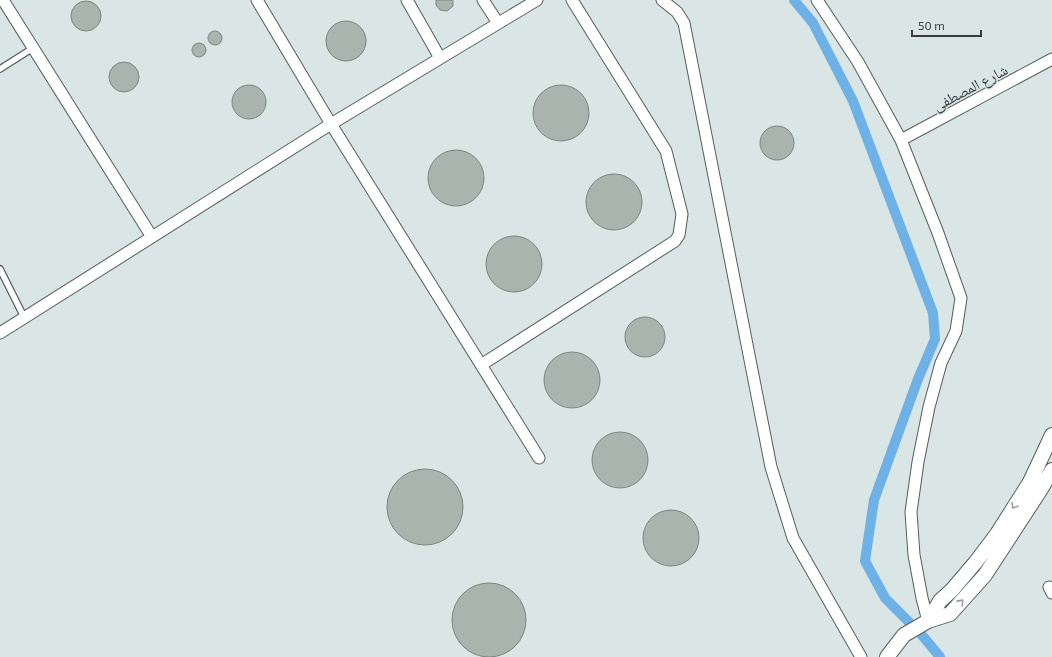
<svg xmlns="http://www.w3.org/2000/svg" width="1052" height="657" viewBox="0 0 1052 657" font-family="'Exo 2','Noto Naskh Arabic',sans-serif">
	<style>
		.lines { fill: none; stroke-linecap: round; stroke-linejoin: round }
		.canal { stroke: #6db1e7; stroke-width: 10 }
		.building { fill: #a9b4ae; stroke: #7a8580 }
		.service-casing { stroke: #535e5d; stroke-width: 8 }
		.minor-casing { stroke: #535e5d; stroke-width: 13 }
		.tertiary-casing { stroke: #535e5d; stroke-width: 16 }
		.service { stroke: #fff; stroke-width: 5.5 }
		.minor { stroke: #fff; stroke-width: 11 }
		.tertiary { stroke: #fff; stroke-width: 14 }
		.oneway { stroke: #9b9e9e }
		.labels { text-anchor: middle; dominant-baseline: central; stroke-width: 3; stroke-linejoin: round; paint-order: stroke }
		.street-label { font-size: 15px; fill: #373c3c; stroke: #d9e6e5 }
	</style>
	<rect width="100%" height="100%" fill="#d9e6e5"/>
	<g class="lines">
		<!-- canal -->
		<path class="canal" d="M794 0 813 23 853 101 933 313 935 339 918 379 874 500 865 561 885 598 909 622
			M921 634 940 657"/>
	</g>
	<!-- building -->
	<path class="building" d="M436 0H453V6L447 11 440 10 436 5Z
		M71 16a15 15 0 1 1 30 0a15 15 0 1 1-30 0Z
		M326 41a20 20 0 1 1 40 0a20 20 0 1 1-40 0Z
		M208 38a7 7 0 1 1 14 0a7 7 0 1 1-14 0Z
		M192 50a7 7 0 1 1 14 0a7 7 0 1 1-14 0Z
		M109 77a15 15 0 1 1 30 0a15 15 0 1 1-30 0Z
		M533 113a28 28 0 1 1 56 0a28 28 0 1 1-56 0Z
		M232 102a17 17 0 1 1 34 0a17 17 0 1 1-34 0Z
		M760 143a17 17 0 1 1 34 0a17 17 0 1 1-34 0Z
		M428 178a28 28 0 1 1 56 0a28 28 0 1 1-56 0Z
		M586 202a28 28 0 1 1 56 0a28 28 0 1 1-56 0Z
		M486 264a28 28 0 1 1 56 0a28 28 0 1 1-56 0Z
		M625 337a20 20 0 1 1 40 0a20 20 0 1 1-40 0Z
		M544 380a28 28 0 1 1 56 0a28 28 0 1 1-56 0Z
		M592 460a28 28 0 1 1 56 0a28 28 0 1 1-56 0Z
		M387 507a38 38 0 1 1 76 0a38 38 0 1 1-76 0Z
		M643 538a28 28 0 1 1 56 0a28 28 0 1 1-56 0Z
		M452 620a37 37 0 1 1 74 0a37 37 0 1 1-74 0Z"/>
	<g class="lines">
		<defs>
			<path id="service" d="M0 69 33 48
				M0 269 24 317"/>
			<path id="minor" d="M3 0 152 237
				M257 0 331 124 539 458
				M407 0 440 58
				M483 0 498 23
				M662 0 677 12 684 23 771 467 793 538 861 657
				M817 0 858 62 901 140 938 233 961 298 956 331 941 363 929 407 918 462 911 512 914 555 922 598 928 621
				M901 140 1052 59
				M0 333 331 124 537 0
				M481 365 675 241 679 235 682 214 666 151 572 0
				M1049 587 1052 593"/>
			<path id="tertiary" d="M928 621 940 601 952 590 975 563 997 534 1030 482 1052 435
				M887 657 904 635 928 621 950 614 985 575 1041 489 1052 470"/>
		</defs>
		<!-- service casing -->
		<use href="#service" class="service-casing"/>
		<!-- minor casing -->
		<use href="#minor" class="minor-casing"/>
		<!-- tertiary casing -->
		<use href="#tertiary" class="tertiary-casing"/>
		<!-- service -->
		<use href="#service" class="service"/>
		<!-- minor -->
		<use href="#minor" class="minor"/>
		<!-- tertiary -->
		<use href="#tertiary" class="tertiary"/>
	</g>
	<!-- one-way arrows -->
	<defs><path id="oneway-chevron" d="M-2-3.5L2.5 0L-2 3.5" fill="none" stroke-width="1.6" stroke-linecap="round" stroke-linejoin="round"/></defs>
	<g class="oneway">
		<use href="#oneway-chevron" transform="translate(1014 506) rotate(122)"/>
		<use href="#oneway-chevron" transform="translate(961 602) rotate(-48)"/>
	</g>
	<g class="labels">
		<!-- street labels -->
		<g class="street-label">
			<text transform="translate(970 87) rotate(-28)">شارع المصطفى</text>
		</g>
	</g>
	<!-- scale -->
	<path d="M912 30v6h69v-6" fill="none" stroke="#373c3c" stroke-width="2"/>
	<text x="918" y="30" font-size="12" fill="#373c3c" stroke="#d9e6e5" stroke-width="3" paint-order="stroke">50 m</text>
</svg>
